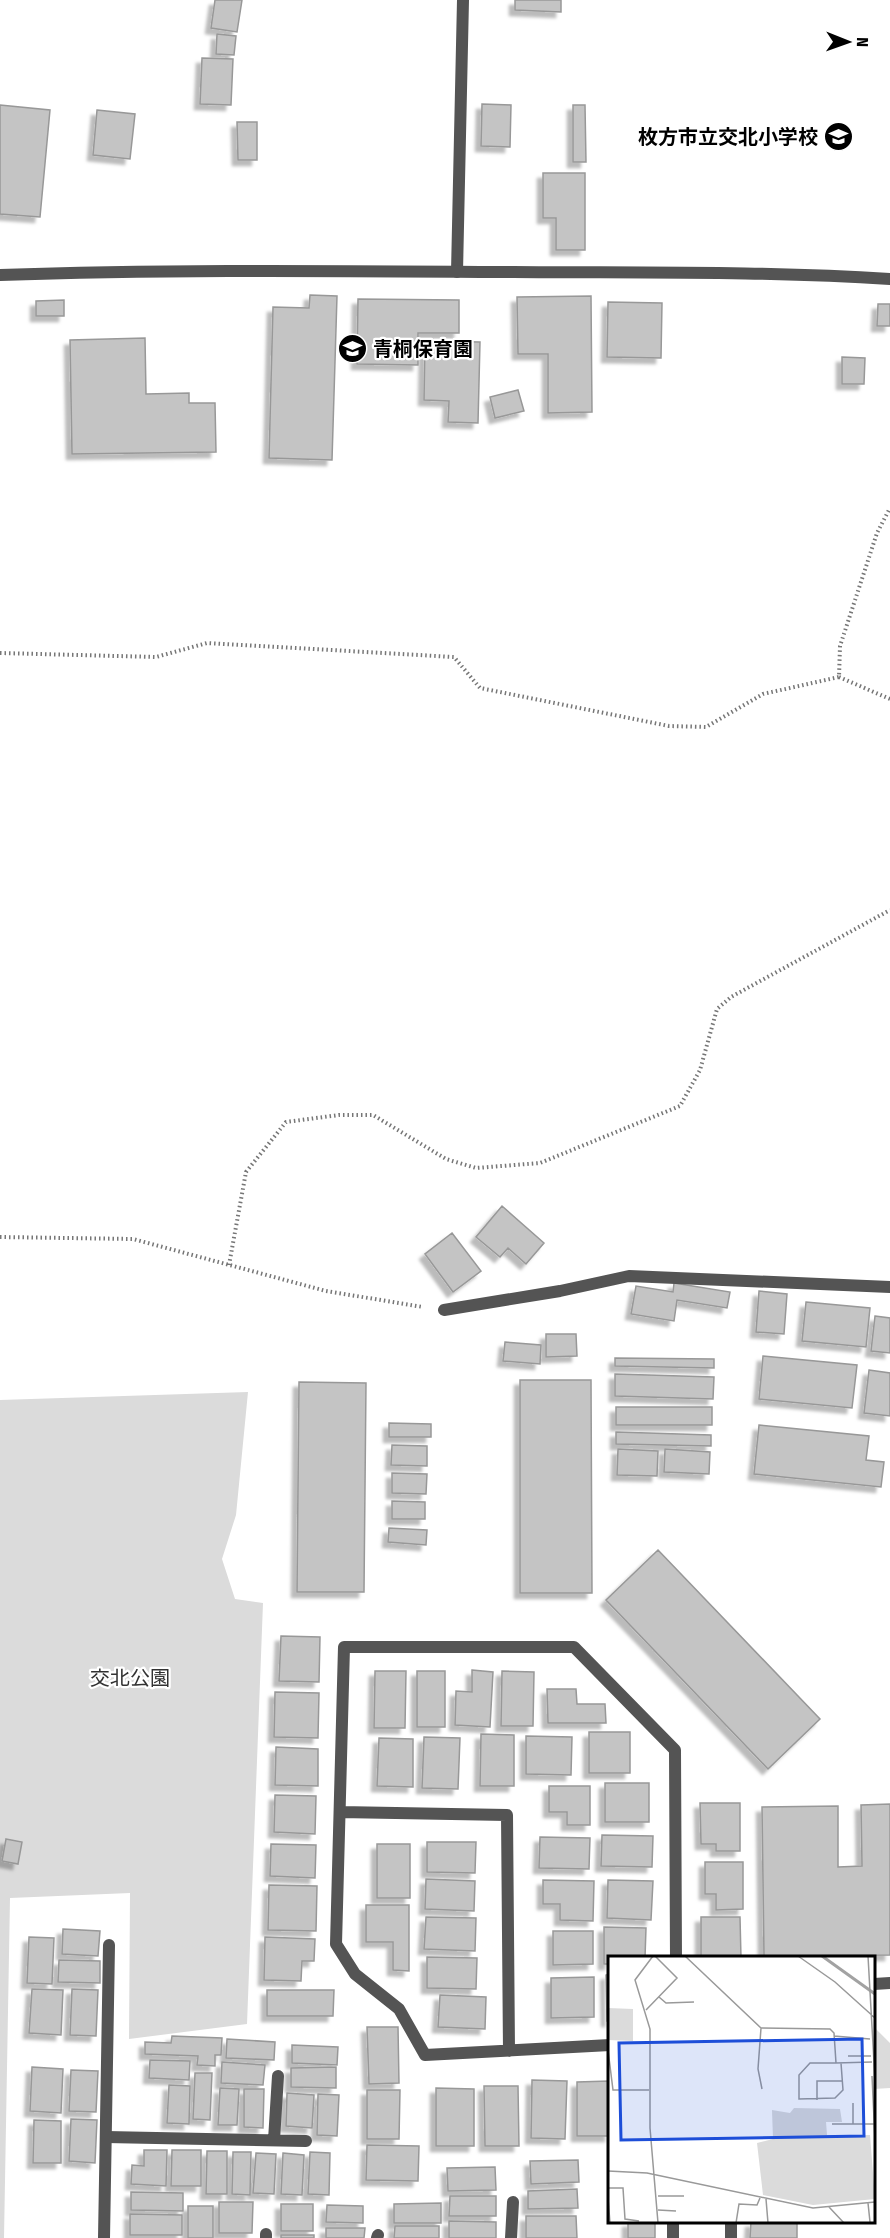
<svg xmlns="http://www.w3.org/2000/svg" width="890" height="2238" viewBox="0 0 890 2238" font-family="'Fira Sans Condensed','Noto Sans JP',sans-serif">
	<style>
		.green { fill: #dbdbdb }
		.building { fill: #c4c4c4; stroke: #989898; stroke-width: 1.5; filter: url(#shadow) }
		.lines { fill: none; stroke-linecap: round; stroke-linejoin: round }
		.path { stroke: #767676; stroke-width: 4; stroke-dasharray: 1.5 3; stroke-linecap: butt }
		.service { stroke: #545454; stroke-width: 12 }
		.minor { stroke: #545454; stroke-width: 12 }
		.tertiary { stroke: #545454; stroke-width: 12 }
		.labels { text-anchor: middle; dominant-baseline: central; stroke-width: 4.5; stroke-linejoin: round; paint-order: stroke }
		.poi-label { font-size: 20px; font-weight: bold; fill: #000; stroke: #fff; text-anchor: end }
		.park-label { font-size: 20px; fill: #323232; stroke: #fff }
		.inset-river { fill: none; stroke: #a2a2a2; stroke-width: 3 }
		.inset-road { fill: none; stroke: #999; stroke-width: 1.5 }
		.view { fill: #1d4ed8; fill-opacity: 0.15; stroke: #1d4ed8; stroke-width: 3 }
		.inset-edge { fill: none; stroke: #000; stroke-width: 3 }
	</style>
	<defs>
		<filter id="shadow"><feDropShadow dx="-5.5" dy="5.5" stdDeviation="1.5" flood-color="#0004"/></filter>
	</defs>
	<rect width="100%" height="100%" fill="#fff"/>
	<!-- green -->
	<path class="green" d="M248 1392 236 1515 222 1559 235 1599 263 1603 247 2024 129 2039 130 1893 10 1898 4 2238H0V1400Z
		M874 2027 890 2043V2088L874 2089Z"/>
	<!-- building -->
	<path class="building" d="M215 0H242L237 32 211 28Z
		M515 0H561V12L515 10Z
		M217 34 236 36 234 55 216 54Z
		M202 58 233 59 231 105 200 104Z
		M482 104 511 105 510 147 481 146Z
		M0 105 50 110 40 217 0 214Z
		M573 105H585L586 162H573Z
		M97 110 135 114 130 159 93 155Z
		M237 122H257V160H238Z
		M543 173H585V250H556V218H543Z
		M310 295 337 296 332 460 269 458 273 307 309 308Z
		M591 296 592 412 548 413V354H518L517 297Z
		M358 299 459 300V333H418V365L357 364Z
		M64 300V316H36V301Z
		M608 302 662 303 661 358 607 357Z
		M878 304H890V326H877Z
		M145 338 146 394 189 393V403H215L216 452 72 454 70 340Z
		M425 341 480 342 478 423 448 422 449 401 424 400Z
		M842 357 865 358 864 384H842Z
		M518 390 524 411 495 418 490 397Z
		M502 1206 544 1243 526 1264 508 1248 500 1257 476 1237Z
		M452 1233 481 1271 453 1292 425 1254Z
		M674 1283 730 1292 727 1308 677 1300 674 1321 631 1314 636 1286 673 1292Z
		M759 1291 787 1294 784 1334 756 1332Z
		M806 1302 870 1308 866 1347 802 1341Z
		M875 1316 890 1318V1353L871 1351Z
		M546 1334H576L577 1356 546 1357Z
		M505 1342 541 1345 540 1364 503 1361Z
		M763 1356 857 1365 852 1408 759 1399Z
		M615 1358 714 1359V1368L615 1366Z
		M869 1370 890 1373V1416L864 1413Z
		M615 1374 714 1377 713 1399 615 1396Z
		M520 1380H591L592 1593H520Z
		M299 1382 366 1383 364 1592H297Z
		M616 1407H712V1425H616Z
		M389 1423 431 1424V1437H389Z
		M759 1425 869 1436 866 1460 884 1462 881 1487 754 1474Z
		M616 1432 711 1435V1446L616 1444Z
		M392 1445 427 1446V1466L391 1465Z
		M618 1449 658 1451 657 1476 617 1475Z
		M665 1449 710 1452 709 1474 664 1472Z
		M392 1473 427 1474 426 1494 392 1493Z
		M392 1501 425 1502V1519H392Z
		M389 1528 427 1530 426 1545 388 1542Z
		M658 1550 820 1719 768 1769 606 1600Z
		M281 1636 320 1637 319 1682 279 1681Z
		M472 1670 493 1672 490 1727 455 1725 456 1691 472 1692Z
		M375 1671H406L405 1728H374Z
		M417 1671H445V1727H417Z
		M502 1671 534 1672 533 1726H501Z
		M547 1689H576L577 1704H605L606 1723H548Z
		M275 1692 319 1693 318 1738 274 1737Z
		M589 1732H630V1773H589Z
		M481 1734 514 1735V1786H480Z
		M526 1736 572 1737 571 1775 526 1774Z
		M424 1737 460 1738 458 1789 422 1788Z
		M379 1738 413 1739V1787L377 1786Z
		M276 1747 318 1749V1786L275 1785Z
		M605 1783H649V1822H605Z
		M549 1786H590V1825H567V1812H549Z
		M275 1795 316 1796 315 1834 274 1832Z
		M700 1803H740V1851H716V1844H701Z
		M890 1804V1955L764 1956 762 1807 838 1806V1867L862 1866 861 1805Z
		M602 1835 653 1836 652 1867 601 1866Z
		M540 1837 590 1838 589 1869 539 1868Z
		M6 1839 22 1842 18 1864 2 1861Z
		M427 1842H476L475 1873 427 1872Z
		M271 1844 316 1845 315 1878 270 1876Z
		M377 1844H410V1898H377Z
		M705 1862H743V1909L716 1910V1894H705Z
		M426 1879 475 1881 474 1911 425 1909Z
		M543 1880 594 1881 593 1921 560 1920V1904H543Z
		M608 1880 653 1881 651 1920 607 1918Z
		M269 1885 317 1886 316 1931 268 1930Z
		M366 1905H409V1971L393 1970V1942H366Z
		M426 1917 476 1918 475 1951 424 1949Z
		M701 1917H740L741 1958H701Z
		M604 1927 646 1928 645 1958H610V1964H604Z
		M63 1929 100 1931 98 1956 62 1954Z
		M553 1931H593V1964L553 1965Z
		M29 1937 54 1938 52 1984 27 1983Z
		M265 1937 315 1939 314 1961H302L301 1981 264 1980Z
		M427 1957 477 1958 476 1989 427 1988Z
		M59 1960 100 1961V1983L58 1982Z
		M610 1974V2021H607L606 1975Z
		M594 1977V2017L551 2018V1978Z
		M32 1989 63 1990 61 2035 29 2033Z
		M72 1989 98 1990 96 2036 70 2035Z
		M267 1990H334L333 2016H267Z
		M440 1995 486 1997 485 2029 438 2027Z
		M367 2027H398L399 2083 369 2084Z
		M172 2036 222 2038 221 2055H215V2066L197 2065 198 2056 145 2054V2042L171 2043Z
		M227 2039 275 2042 274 2060 226 2058Z
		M292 2045 338 2047 337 2065 292 2063Z
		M150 2060 190 2061 189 2080 149 2078Z
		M222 2062 265 2065 263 2085 221 2083Z
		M32 2067 63 2069 61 2113 30 2111Z
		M336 2067V2088L291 2087V2068Z
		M71 2070 98 2071 96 2112 69 2111Z
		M195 2073H212L210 2120 193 2119Z
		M532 2080 567 2081 565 2139 531 2138Z
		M609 2081 610 2136H577V2082Z
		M169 2085 190 2086 189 2124 167 2123Z
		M484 2086H518L519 2146H485Z
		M220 2088 239 2089 237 2125H218Z
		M436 2088 474 2089V2146H436Z
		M244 2089H264L263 2128 244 2127Z
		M367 2090H400L399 2139H367Z
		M287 2093 314 2095 312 2128 286 2126Z
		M318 2094 339 2095 337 2136 317 2135Z
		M71 2119 97 2120 95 2163 69 2161Z
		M34 2120 61 2121V2163H33Z
		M367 2145 419 2146 418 2181 366 2180Z
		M144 2150H167L166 2186 131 2184 132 2165 144 2166Z
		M172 2150H201V2186H171Z
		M207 2151H227V2194H206Z
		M233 2152H251L250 2195 232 2194Z
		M310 2152 330 2153 329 2195 308 2194Z
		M256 2153 276 2154 274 2194 253 2193Z
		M283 2153 304 2155 302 2195 281 2194Z
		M578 2160 579 2182 531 2184 530 2161Z
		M495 2167 496 2190 448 2191 447 2168Z
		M577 2189 578 2208 528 2209V2191Z
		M131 2192 183 2193V2211L131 2210Z
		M450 2196H496V2216H449Z
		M219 2202H253L252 2233H219Z
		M441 2203V2223H394V2204Z
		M281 2204H313V2231H281Z
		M327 2205 363 2206V2223L326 2222Z
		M188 2206H213V2238H188Z
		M130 2214 182 2215V2235H130Z
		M526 2216H576L577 2238H526Z
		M449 2221 496 2222V2238H449Z
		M628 2222H655V2238H628Z
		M751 2222H797V2238H750Z
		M395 2226H439V2238H394Z
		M326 2228H365L364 2238H326Z
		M281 2235H314V2238H281Z"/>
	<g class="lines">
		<!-- path -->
		<path class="path" d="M0 653 156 657 207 643 454 657 480 688 669 726 706 727 763 694 839 677 840 646 877 533 890 508
			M839 677 890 699
			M0 1237 133 1239 326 1291 423 1307
			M229 1265 246 1172 286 1122 339 1115H373L446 1159 476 1168 540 1163 680 1106 700 1070 717 1009 731 997 890 910"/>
		<!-- service -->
		<path class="service" d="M444 1310 560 1291 629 1276 890 1287
			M340 1812 507 1815 509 2051
			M610 2045 425 2055 399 2009 355 1974 336 1944 344 1647H574L675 1750 676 1958
			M106 2137 306 2141
			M274 2140 278 2076
			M266 2238V2234
			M377 2238 378 2235
			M511 2238 513 2202
			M731 2238V2222"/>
		<!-- minor -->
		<path class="minor" d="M457 272 463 0
			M104 2238 109 1945
			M673 2238V2222"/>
		<!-- tertiary -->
		<path class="tertiary" d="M0 275C171 269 342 271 513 272 639 273 765 271 890 279
			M874 1984 890 1983"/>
	</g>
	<!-- icons -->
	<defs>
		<symbol id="school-disc" viewBox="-11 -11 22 22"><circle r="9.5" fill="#000" stroke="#fff"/><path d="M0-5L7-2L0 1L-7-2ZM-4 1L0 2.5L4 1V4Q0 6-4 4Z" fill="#fff"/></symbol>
	</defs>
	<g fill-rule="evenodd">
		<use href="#school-disc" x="822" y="120" width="33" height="33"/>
		<use href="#school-disc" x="336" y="332" width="33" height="33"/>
	</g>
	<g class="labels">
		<!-- poi labels -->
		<g class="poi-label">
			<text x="818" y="137">枚方市立交北小学校</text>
			<text x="373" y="349" text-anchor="start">青桐保育園</text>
		</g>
		<!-- park labels -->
		<g class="park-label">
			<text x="130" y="1678">交北公園</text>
		</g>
	</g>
	<!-- overview -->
	<g transform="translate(608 1956)">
		<rect width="267" height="267" fill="#fff"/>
		<path d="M0 52 25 53V85L0 84ZM186 152 232 153 234 166H218L219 179H262L267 243 205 249 155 239 149 187 165 183 164 154 182 157Z" fill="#dbdbdb"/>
		<path class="inset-river" d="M214 0 267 38"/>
		<path class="inset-road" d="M45 0 27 24 42 73V172L50 267M77 0 153 72 222 73 226 77 228 107 264 106M190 0 227 26 267 62M260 0 267 124M51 41 58 47 86 46M38 54 69 22 47 0M153 72 150 113 154 133M226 80 262 83M0 94 5 134H41M240 100H263M228 107H202L191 119V143L227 142 235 134 233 107M264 120 267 184M209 144V125H235M245 147V168M224 168H266M0 215 39 217 205 252 267 246M0 232H15L17 263 31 265M50 240H76M0 242 2 267M158 243 160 267M260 247 262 266M221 251 236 267M50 254 68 255M128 267 131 248 149 249 152 242"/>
		<path class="view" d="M254 83 256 180 13 184 11 87Z"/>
		<rect width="267" height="267" class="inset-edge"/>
	</g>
	<!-- north arrow -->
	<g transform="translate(848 42) rotate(91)" stroke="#ffffff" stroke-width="4.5" paint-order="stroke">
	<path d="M0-4.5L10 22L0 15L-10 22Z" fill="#000000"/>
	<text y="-9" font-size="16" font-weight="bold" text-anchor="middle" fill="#000000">N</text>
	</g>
</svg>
